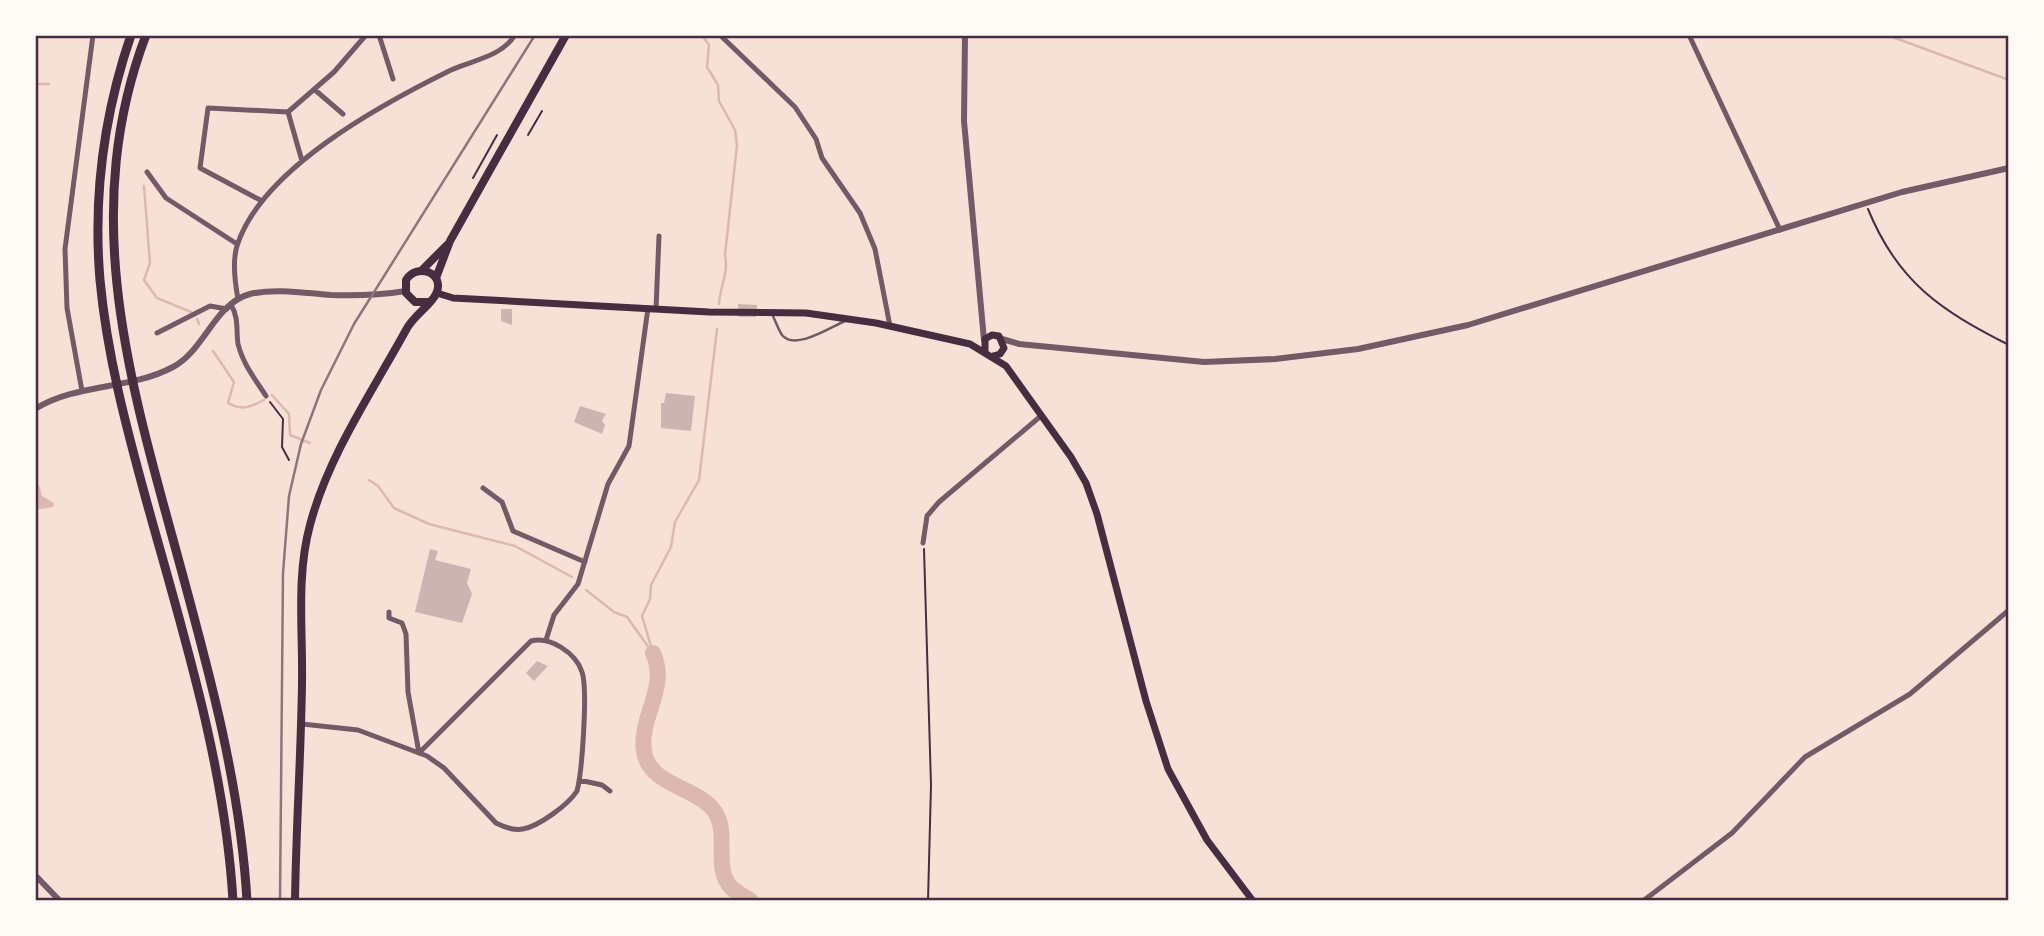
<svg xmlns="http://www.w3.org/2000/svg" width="2044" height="936" viewBox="0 0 2044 936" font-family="Barlow,sans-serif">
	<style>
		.water { fill: #dcb8b0 }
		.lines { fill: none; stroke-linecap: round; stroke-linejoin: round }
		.stream { stroke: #dcb8b0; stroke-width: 2.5 }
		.river { stroke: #dcb8b0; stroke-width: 16 }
		.building { fill: #ccb4b1 }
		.path { stroke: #4a2c40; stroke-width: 2 }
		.service { stroke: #755966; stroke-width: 2.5 }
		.minor { stroke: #755966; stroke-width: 5 }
		.tertiary { stroke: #755966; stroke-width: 6 }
		.secondary { stroke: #4a2c40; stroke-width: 7 }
		.primary { stroke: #4a2c40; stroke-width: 8 }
		.motorway { stroke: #4a2c40; stroke-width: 9 }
		.rail { stroke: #8f747c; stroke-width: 2.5 }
		.neatline { fill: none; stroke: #4a2c40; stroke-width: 2.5 }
	</style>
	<rect width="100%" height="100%" fill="#f7e1d7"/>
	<!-- water -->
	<path class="water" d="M39 484 42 496 54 503 53 507 35 510V490Z"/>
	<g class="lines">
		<!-- stream -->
		<path class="stream" d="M702 35 709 45 707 67 718 85 719 101 735 130 737 145 725 255C729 273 720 286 719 304
			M1887 35 2009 80
			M35 84H49
			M144 186 150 263 144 280 157 298 191 312
			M197 319 199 324
			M213 351 234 382 228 403C242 411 251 407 264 400
			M272 395 289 414 290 435 310 443
			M369 480 378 486 394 508 429 524 515 546 572 577
			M586 590 614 612 627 617 652 652
			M653 653 642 616 650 599 651 585 671 547 675 522 699 480 717 329"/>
		<!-- river -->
		<path class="river" d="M653 653C669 688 639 716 644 751 648 784 694 787 712 808 731 829 713 864 729 885 734 892 744 896 751 901"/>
	</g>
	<!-- building -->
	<path class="building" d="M738 304 757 305 756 317H739Z
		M501 309H512V325L501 321Z
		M666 393 695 396 691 431 661 428V403H664Z
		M580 406 606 414 602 421 605 425 602 434 574 422Z
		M430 549 438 551 435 560 471 569 467 583 472 594 462 623 415 612Z
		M537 661 548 666 534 681 526 673Z"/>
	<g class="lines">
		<!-- path -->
		<path class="path" d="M528 135 542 111
			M473 178 497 135
			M1868 209C1898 283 1942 311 2009 345
			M270 402 283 419 282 447 289 460
			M924 549 931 785 928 901"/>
		<!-- service -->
		<path class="service" d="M772 314C775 320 778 329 782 335 795 351 831 327 845 321"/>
		<!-- minor -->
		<path class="minor" d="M379 35 393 79
			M720 35 795 107 816 139 822 158 860 213 875 249 890 326
			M1689 35 1780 230
			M315 90 343 114
			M302 161 288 112 334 72 366 35
			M147 172 166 198 237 244
			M262 201 200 168 208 108 288 112
			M238 299C235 283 232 262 237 246 261 169 382 104 451 70 473 60 501 57 515 35
			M231 305C239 317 236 331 238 344 243 364 255 379 266 396
			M656 309 659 236
			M157 333 210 306 227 309
			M82 391 67 308 65 249 93 35
			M483 488 502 502 513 531 585 562
			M923 543 927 516 939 502 1042 415
			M389 612V618L402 623 406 634 408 692 419 753
			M546 640 554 615 578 584 608 484 629 446 648 308
			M302 724 358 730 427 756 444 768 496 823C504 827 513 831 523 829 539 826 568 805 577 791 582 773 588 689 582 672 576 653 550 636 531 641L419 753
			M579 780 602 785 610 791
			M1643 901 1732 833 1805 757 1910 694 2009 610"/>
		<!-- tertiary -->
		<path class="tertiary" d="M965 35 964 121 984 340
			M1002 339 1019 344 1204 362 1275 359 1358 349 1468 325 1902 192 2009 168
			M35 409C77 383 130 390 173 367 204 351 215 303 250 294 275 288 305 293 331 295 356 296 380 295 406 291
			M35 875 60 901"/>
		<!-- secondary -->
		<path class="secondary" d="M437 293 453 298 709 312 806 313 876 323 970 344 1006 366 1071 457 1086 483 1097 514 1146 701 1168 769 1207 840 1253 901
			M985 352V339L992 335 999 336 1004 348 1000 354 993 356"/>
		<!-- primary -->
		<path class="primary" d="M422 270 447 245
			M436 278 450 241 566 35
			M295 901C296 828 301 756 302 683 303 631 296 576 310 525 328 456 372 392 406 330 413 316 431 305 436 294 446 273 417 262 406 280V293L415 302H427"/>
		<!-- motorway -->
		<path class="motorway" d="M131 35C104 114 93 197 100 280 107 356 127 430 147 503 183 633 225 765 233 901
			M146 35C80 209 127 372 174 543 206 661 240 779 247 901"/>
		<!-- rail -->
		<path class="rail" d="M280 901 283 573 289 496 301 444 321 390 354 324 535 35"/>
	</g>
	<!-- border -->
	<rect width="2044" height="936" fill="none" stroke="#fffaf5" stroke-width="74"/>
	<rect x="37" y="37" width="1970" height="862" class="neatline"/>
</svg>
